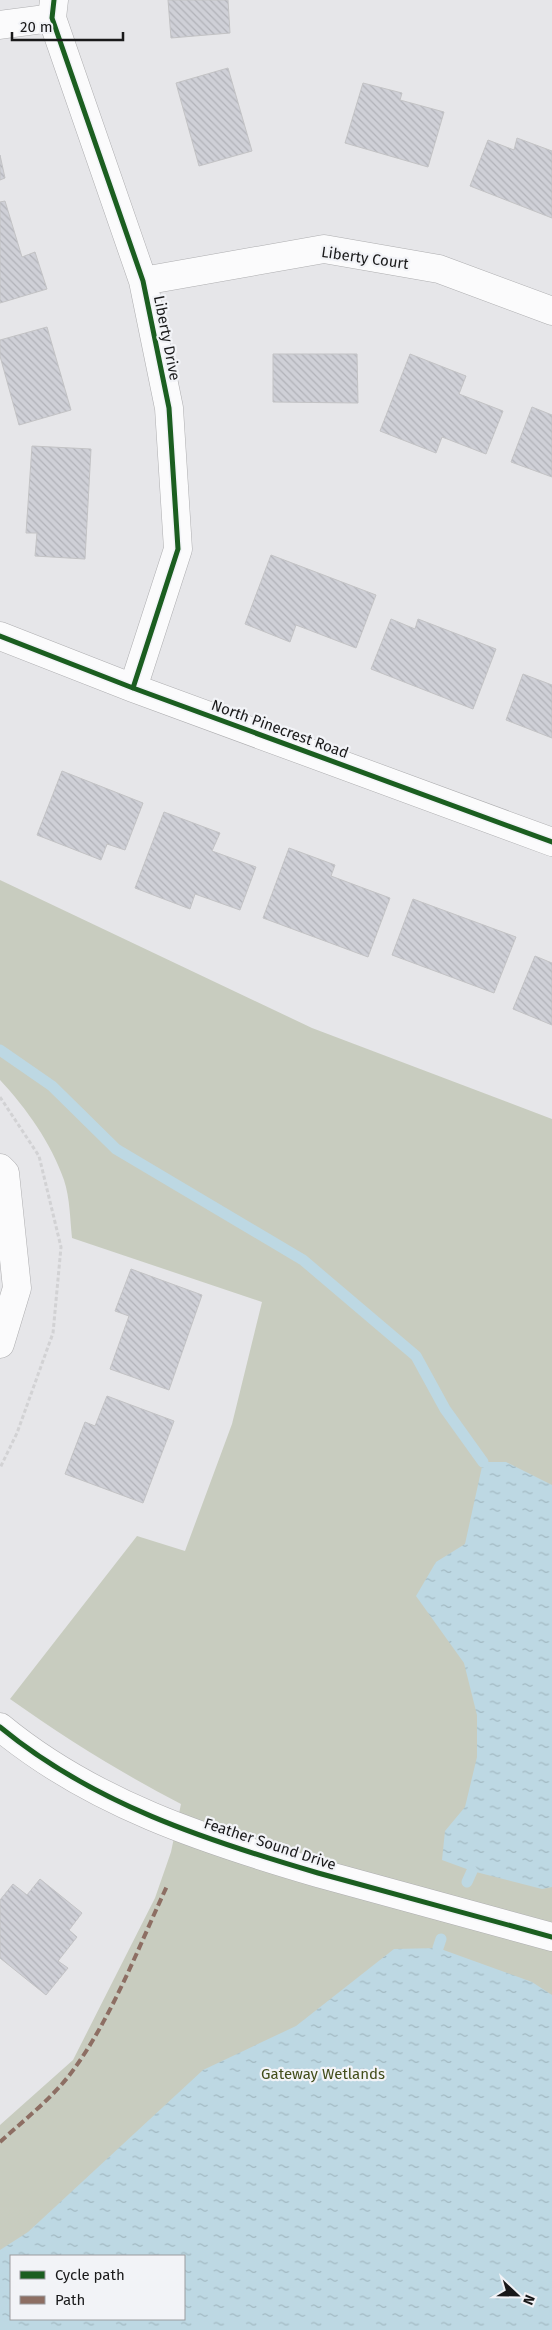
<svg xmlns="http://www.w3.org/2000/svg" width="552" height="2330" viewBox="0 0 552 2330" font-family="'Fira Sans',sans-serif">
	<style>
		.green { fill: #c8ccbf; fill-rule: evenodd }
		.water { fill: url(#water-ripples); fill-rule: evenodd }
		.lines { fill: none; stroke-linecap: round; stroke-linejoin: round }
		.stream { stroke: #bdd8e3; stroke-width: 11 }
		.building { fill: url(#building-back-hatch); stroke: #c3c3c5 }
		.minor-casing { stroke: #aeaeb0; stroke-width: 29 }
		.path { stroke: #d2d2d4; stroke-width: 3; stroke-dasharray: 4 2.5; stroke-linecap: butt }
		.minor { stroke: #fbfbfc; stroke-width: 28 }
		.quiet { stroke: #8d6e63; stroke-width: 4; stroke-dasharray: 8 4; stroke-linecap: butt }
		.cycleway-casing { stroke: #f2f3f7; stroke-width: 8 }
		.cycleway { stroke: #1b5e20; stroke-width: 5 }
		.labels { text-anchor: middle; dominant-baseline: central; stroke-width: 4.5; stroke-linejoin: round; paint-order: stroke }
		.street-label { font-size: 15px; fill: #19191a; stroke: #f2f3f7 }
		.park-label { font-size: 15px; fill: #424d1a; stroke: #f2f3f7 }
	</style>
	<defs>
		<pattern id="water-ripples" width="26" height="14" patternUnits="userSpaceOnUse" patternTransform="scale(1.25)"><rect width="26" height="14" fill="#bdd8e3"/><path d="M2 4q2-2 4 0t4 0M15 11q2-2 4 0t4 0" fill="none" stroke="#a2b9c2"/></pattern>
		<pattern id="building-back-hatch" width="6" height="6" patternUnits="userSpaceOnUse" patternTransform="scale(1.25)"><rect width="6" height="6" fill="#cfd0d7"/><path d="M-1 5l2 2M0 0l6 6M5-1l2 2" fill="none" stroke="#b1b2b8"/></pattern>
	</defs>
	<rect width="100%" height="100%" fill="#e6e6e9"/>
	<!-- green -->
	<path class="green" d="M0 880 312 1028 552 1119V2330H0V2125L73 2060 155 1898 171 1852 181 1804C121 1773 65 1738 10 1699L137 1536 185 1551 232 1424 262 1302 72 1238C70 1220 70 1198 64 1180 51 1143 27 1109 0 1080ZM11 2256H184V2319H11Z"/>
	<!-- water -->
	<path class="water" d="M483 1462H506L552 1485V1887L542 1889 472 1871 442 1860 445 1831 465 1807 477 1757V1715L464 1663 416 1596 436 1562 465 1544Z
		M438 1948 532 1982 552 1995V2330H0V2250L28 2232 203 2070 296 2026 394 1949ZM184 2256V2319H11V2256Z"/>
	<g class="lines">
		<!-- stream -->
		<path class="stream" d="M0 1050 52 1086 116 1149 303 1260 416 1356 445 1409 483 1462
			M467 1882 472 1871
			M438 1948 441 1939"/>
	</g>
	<!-- building -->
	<path class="building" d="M168 0H228L230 33 171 38Z
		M228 68 252 151 199 166 176 83Z
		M363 83 402 93 400 100 444 112 428 167 345 143Z
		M517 138 552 151V218L470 186 488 140 514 150Z
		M0 155 5 178 0 180Z
		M5 201 22 257 35 252 47 289 0 303V202Z
		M47 327 71 410 19 425 0 356V340Z
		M273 354H357L358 403 273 402Z
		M410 354 466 376 459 394 503 411 486 454 442 437 436 453 380 431Z
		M532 407 552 415V477L511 462Z
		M32 446 91 449 85 559 35 556 37 533H26Z
		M271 555 376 595 356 648 296 625 290 642 245 624Z
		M391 619 415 629 418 619 496 649 473 709 371 669Z
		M523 674 552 685V738L506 720Z
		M62 771 143 803 125 850 107 844 101 860 37 835Z
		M164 812 220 833 212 851 256 867 240 910 195 894 190 909 135 888Z
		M289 848 335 865 331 876 390 898 368 957 263 918Z
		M413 899 516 937 494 993 392 955Z
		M535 956 552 963V1025L513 1009Z
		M131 1269 202 1295 169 1390 110 1369 129 1316 115 1311Z
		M107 1396 174 1421 143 1503 65 1474 85 1422 95 1426Z
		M40 1879 82 1913 69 1930 77 1937 58 1961 68 1968 46 1995 0 1958V1900L13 1884 27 1895Z"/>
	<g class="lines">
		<defs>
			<path id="minor" d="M54 0 52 18 143 281 169 408 178 549 133 688
				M0 25 52 18
				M143 281 324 249 439 269 552 311
				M0 636 133 688 552 842
				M0 1168 5 1173 17 1288 0 1344
				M0 1727C92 1803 205 1840 318 1873 396 1895 474 1916 552 1937"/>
		</defs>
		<!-- minor casing -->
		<use href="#minor" class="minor-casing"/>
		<!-- path -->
		<path class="path" d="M0 1097 39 1156 61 1247 53 1333 17 1433 0 1468"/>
		<!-- minor -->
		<use href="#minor" class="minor"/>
		<!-- quiet -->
		<path class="quiet" d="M0 2142C25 2119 54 2097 74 2069 113 2015 139 1946 167 1886"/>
		<defs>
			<path id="cycleway" d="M54 0 52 18 143 281 169 408 178 549 133 688
				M0 636 133 688 552 842
				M0 1727C92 1803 205 1840 318 1873 396 1895 474 1916 552 1937"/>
		</defs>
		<!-- cycleway casing -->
		<use href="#cycleway" class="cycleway-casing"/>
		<!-- cycleway -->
		<use href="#cycleway" class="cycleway"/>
	</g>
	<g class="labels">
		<!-- street labels -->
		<g class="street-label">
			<text transform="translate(365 258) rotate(8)">Liberty Court</text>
			<text transform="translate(167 338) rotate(79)">Liberty Drive</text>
			<text transform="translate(280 729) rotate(20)">North Pinecrest Road</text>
			<text transform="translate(270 1844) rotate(18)">Feather Sound Drive</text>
		</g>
		<!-- park labels -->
		<g class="park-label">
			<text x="323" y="2074">Gateway Wetlands</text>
		</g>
	</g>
	<!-- legend -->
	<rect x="10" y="2255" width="175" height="65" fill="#f2f3f7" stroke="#9b9c9f"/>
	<rect x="20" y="2271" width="25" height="8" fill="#1b5e20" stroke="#9b9c9f"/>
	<text x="55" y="2280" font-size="15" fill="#19191a">Cycle path</text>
	<rect x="20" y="2296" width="25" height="8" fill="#8d6e63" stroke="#9b9c9f"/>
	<text x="55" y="2305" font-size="15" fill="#19191a">Path</text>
	<!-- north arrow -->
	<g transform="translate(517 2295) rotate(112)" stroke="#f2f3f7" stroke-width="4" paint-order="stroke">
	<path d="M0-4L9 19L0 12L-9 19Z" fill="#19191a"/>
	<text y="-8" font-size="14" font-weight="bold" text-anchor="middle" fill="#19191a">N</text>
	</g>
	<!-- scale -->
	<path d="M12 32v8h111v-8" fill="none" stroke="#19191a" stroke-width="2.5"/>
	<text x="20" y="32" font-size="15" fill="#19191a" stroke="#f2f3f7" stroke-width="4" paint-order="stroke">20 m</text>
</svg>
